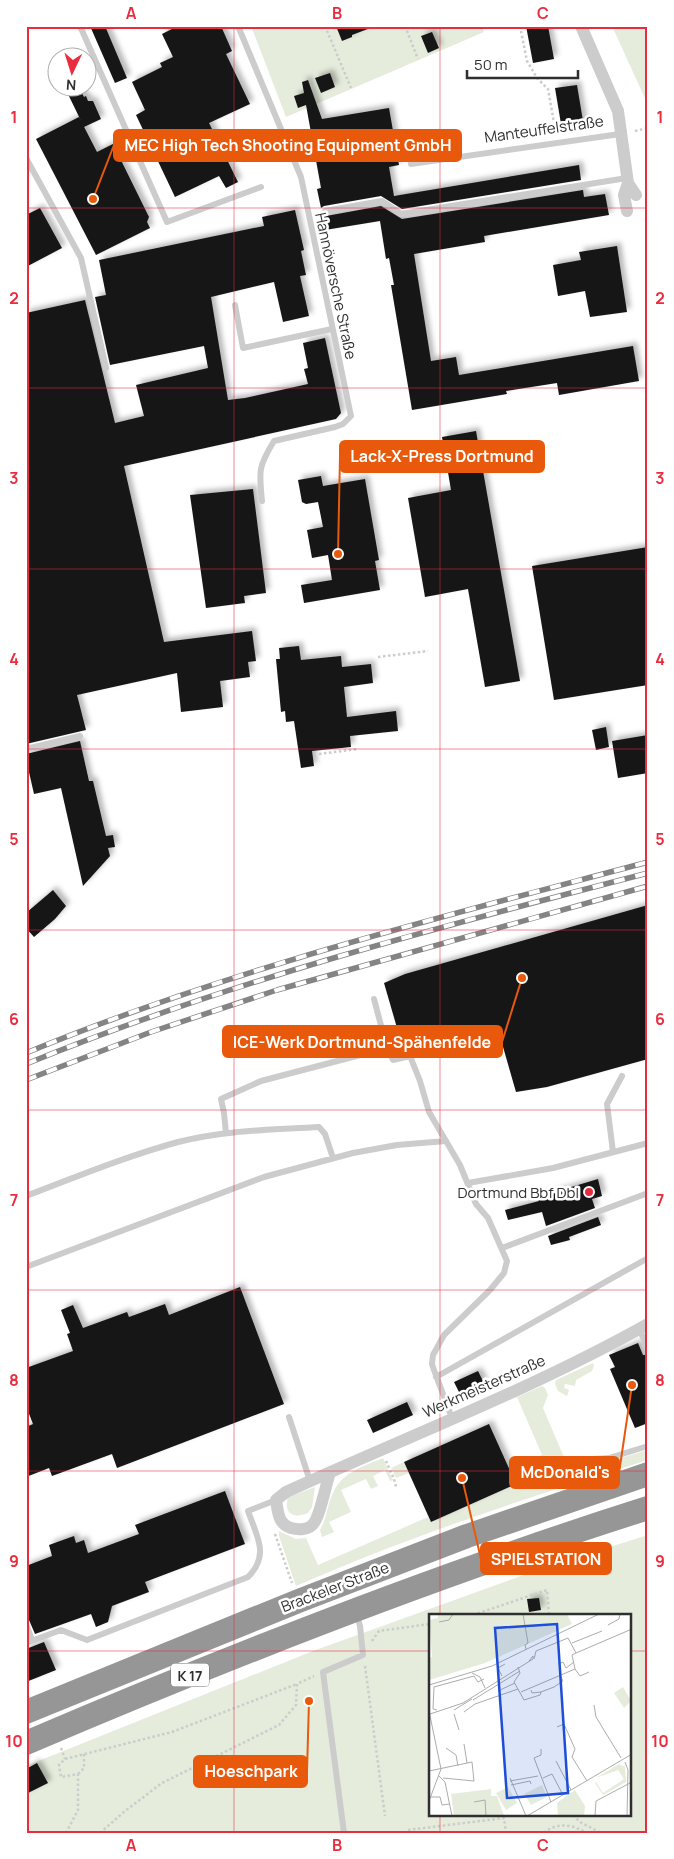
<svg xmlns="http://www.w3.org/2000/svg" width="674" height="1859" viewBox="0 0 674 1859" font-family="Manrope,sans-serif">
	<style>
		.green { fill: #e5ecdc; fill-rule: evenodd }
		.building { fill: #161616; filter: url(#shadow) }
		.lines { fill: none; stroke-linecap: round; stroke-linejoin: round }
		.path { stroke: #ccc; stroke-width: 2.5; stroke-dasharray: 2.5 2.5; stroke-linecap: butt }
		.lane { stroke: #ccc; stroke-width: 6 }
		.street { stroke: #ccc; stroke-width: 12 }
		.highway { stroke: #969696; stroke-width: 24 }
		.rail-casing { stroke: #848484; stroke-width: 5.5 }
		.rail { stroke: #fff; stroke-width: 4; stroke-dasharray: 11; stroke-linecap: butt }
		.grid { fill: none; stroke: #e92d3f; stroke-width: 1; stroke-opacity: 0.55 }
		.poi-dot { fill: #e92d3f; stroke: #fff; stroke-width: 2 }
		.labels { text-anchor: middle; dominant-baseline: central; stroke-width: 5; stroke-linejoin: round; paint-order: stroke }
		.shield { fill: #fff; stroke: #6d6d6d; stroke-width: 1 }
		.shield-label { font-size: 14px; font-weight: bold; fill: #2f2f2f }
		.street-label { font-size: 15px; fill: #2f2f2f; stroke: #fff }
		.poi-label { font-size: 15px; fill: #2f2f2f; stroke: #fff; text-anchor: end }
		.inset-road { fill: none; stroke: #acacac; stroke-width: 1 }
		.view { fill: #1d4ed8; fill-opacity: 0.15; stroke: #1d4ed8; stroke-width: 2.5 }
		.inset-edge { fill: none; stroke: #2f2f2f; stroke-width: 2.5 }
		.leader { fill: none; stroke: #e8590c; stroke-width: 2 }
		.callout-dot { fill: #e8590c; stroke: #fff; stroke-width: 2 }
		.callout { fill: #e8590c; stroke: #e8590c; stroke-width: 2 }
		.callout-label { font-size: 16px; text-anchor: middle; font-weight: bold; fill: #fff }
		.neatline { fill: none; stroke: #e92d3f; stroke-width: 2 }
		.grid-label { font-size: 16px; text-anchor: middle; font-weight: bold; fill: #e92d3f }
	</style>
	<defs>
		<filter id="shadow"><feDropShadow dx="4" dy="-4" stdDeviation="2.5" flood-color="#0004"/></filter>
	</defs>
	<rect width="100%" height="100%" fill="#fff"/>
	<!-- green -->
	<path class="green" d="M251 26H482L484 32 286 117Z
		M612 26H648V105Z
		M593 1363 594 1366 592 1371 576 1380 575 1386 565 1384 564 1388 569 1390 567 1396 558 1391 555 1384 556 1380Z
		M542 1386 545 1388 548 1395 543 1408 569 1469 575 1456 583 1469 648 1450V1460C529 1497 410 1536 296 1586L279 1536V1531L296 1539 306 1538 318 1565 428 1517 431 1522 516 1484 526 1474 538 1469 533 1459 542 1455 517 1397Z
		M383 1458 393 1480 390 1481 385 1470 373 1476 378 1486 371 1489 366 1479 341 1490 351 1512 329 1522 334 1532 322 1537 320 1530C327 1518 327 1505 333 1493 342 1472 364 1466 383 1458Z
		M404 1462 409 1473 396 1478 391 1468Z
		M315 1487 312 1507 308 1513C294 1519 283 1514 288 1497Z
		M648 1535V1833H26V1766L313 1651 549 1566ZM430 1615H630V1815H430Z"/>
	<!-- building -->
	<path class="building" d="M90 26H105L127 78 115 83Z
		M178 26H221L232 51 226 54 250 104 209 123 238 182 226 188 219 176 175 197 136 115 145 110 132 82 162 67 160 63 173 57 162 34Z
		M336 26H372L373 27 352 35V37L342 41Z
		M526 26H548L554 59 533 63Z
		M432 32 439 48 428 53 421 36Z
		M330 73 335 87 321 93 315 78Z
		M308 80 322 119 389 108 399 165 389 167 394 196 579 165 581 180 402 209 381 196 324 206 321 208 317 189 321 188 306 105 298 108 294 96 304 93 302 82Z
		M577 85 584 127 562 130 555 88Z
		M65 88H79L84 97 86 96 88 101H93L101 119 84 127Z
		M79 117 97 152 113 144 149 217 147 222 150 228 96 255 36 139Z
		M583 190 584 197 605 194 609 215 484 236 485 242 414 254 431 361 456 357 459 375 633 346 639 381 559 395 557 383 506 391 507 394 412 410 391 285H394L389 258 386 259 380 221 325 230 322 215 326 216 381 206 402 219Z
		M40 208 62 248 26 267V215Z
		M295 210 304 250 301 251 306 275 300 276 309 316 283 322 274 282 211 297 228 400 245 398 308 384 304 369 308 368 303 343 325 338 341 413 336 419 124 466 164 642 252 631 256 661 248 662 250 677 220 681 223 707 181 712 177 673 77 695 86 730 26 744V313L85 300 115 423 144 416 136 385 208 368 204 346 110 365 95 297 106 295 99 260 264 226 262 217Z
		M617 246 627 312 590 317 585 291 558 296 553 265 581 260 579 252Z
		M476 431 520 681 485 687 468 589 425 597 408 498 451 490 442 437Z
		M321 476 323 486 365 479 379 560 375 561 380 590 304 603 301 585 332 580 328 555 312 558 307 530 323 527 318 502 306 504 302 502 298 480Z
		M253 489 266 593 244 596 245 603 206 608 190 495Z
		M648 547V685L554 700 532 566Z
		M299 646 301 660 341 656 342 667 371 664 373 683 344 687 347 717 396 711 398 731 350 736 351 747 312 751 314 766 301 768 294 721 286 722 285 711 281 712 276 659H280L279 648Z
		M606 727 609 747 596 750 592 730Z
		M648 735V773L618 778 612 741Z
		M80 741 89 781H93L106 836 113 835 115 847 108 848 110 856 83 886 61 788 34 794 26 759V754Z
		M53 890 66 906 55 919 34 937 26 928V913Z
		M648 905V1059L547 1087 516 1092 497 1026 404 1052 384 983 405 974Z
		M598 1179 602 1196 592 1199 595 1208 546 1226 542 1212 508 1220 505 1210 539 1201 538 1197Z
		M598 1217 601 1225 569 1237 570 1240 551 1245 548 1236Z
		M240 1287 284 1404 117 1468 112 1454 52 1476 49 1468 26 1477V1427L33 1424 26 1406V1368L73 1351 67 1334 70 1333 61 1310 73 1305 83 1328 127 1312 129 1317 165 1304 169 1315Z
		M638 1343 643 1355H645L648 1361V1423L635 1428 610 1369 615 1367 609 1355Z
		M478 1371 484 1383 460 1394 454 1382Z
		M407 1402 413 1415 373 1433 367 1420Z
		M489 1424 516 1484 431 1522 404 1462Z
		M225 1491 245 1544 145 1582 149 1592 112 1606 108 1622 96 1627 91 1614 35 1634 26 1613V1566L52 1556 49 1545 74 1536 76 1543 84 1540 88 1553 139 1534 135 1525Z
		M539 1598 541 1610 529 1612 527 1599Z
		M44 1642 56 1670 26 1682V1649Z
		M37 1763 48 1783 26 1794V1769Z"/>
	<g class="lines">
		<!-- path -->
		<path class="path" d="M325 26 351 88
			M405 26 418 59
			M520 26 527 61 537 78 548 89 556 134
			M635 131 648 128
			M378 657 428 651
			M319 754 358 749
			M386 1461 394 1479 396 1487
			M275 1534 292 1583
			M473 1615 547 1590 549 1615
			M372 1641 379 1631 430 1624
			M365 1666 385 1816
			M61 1748 65 1759
			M78 1774 84 1768V1754
			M573 1815 580 1822 601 1833
			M408 1830 504 1818 506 1833
			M66 1833 78 1810V1774L61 1777 59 1765 65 1759 172 1732 297 1684
			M100 1833 125 1811 162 1783 279 1725 296 1705 297 1684 314 1676
			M544 1833C556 1822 573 1824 586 1833"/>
		<!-- lane -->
		<path class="lane" d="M80 26 167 222 261 187
			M238 26 301 177 351 416 343 424 335 427 274 441C258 467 259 471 262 501
			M407 136 411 164 620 134
			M26 158 81 258 106 368
			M325 211 382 201 401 214 627 178
			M235 305 243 348 332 329
			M26 749 80 736
			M374 999 387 1048
			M226 1133 224 1113 221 1099 261 1081 387 1048 393 1060 410 1056 420 1081 429 1112 460 1165 476 1204 488 1218 507 1261 504 1273 490 1290 444 1335 433 1355 432 1364 434 1370 452 1418
			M613 1152 607 1104 622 1076
			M468 1183 553 1168 648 1143
			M26 1196C76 1177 127 1156 178 1142 224 1130 272 1130 319 1127L325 1134 333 1158
			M502 1248 648 1193
			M26 1267 264 1177 353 1153 397 1145 446 1141
			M639 1329 648 1348
			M436 1377 648 1258
			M289 1417 310 1481
			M594 1459 609 1458 648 1446
			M26 1624 32 1640
			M26 1643 61 1630 87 1640 248 1577C270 1555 257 1537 248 1511L276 1500
			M344 1833 323 1672 363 1655 360 1626 357 1615"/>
		<!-- street -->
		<path class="street" d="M581 26 618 111 628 183 636 195
			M627 211 624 195 628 183
			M330 1472C326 1484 320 1517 313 1524 309 1530 298 1530 291 1528 278 1524 278 1512 276 1500L286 1492C407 1437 532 1389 648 1324"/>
		<!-- highway -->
		<path class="highway" d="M26 1712 301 1600 467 1536 648 1474
			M26 1743C230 1656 436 1575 648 1508"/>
		<defs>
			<path id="rail" d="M26 1053C227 970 438 918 648 862
				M26 1064C227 982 438 927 648 873
				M26 1080 151 1032 277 990 648 886"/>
		</defs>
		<!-- rail casing -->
		<use href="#rail" class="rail-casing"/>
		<!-- rail -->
		<use href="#rail" class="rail"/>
	</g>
	<!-- grid -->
	<path class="grid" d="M234 26V1833M440 26V1615M26 208H648M26 388H648M26 569H648M26 749H648M26 930H648M26 1110H648M26 1290H648M26 1471H648M26 1651H430M630 1651H648M440 1815V1833"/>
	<!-- markers -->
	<circle class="poi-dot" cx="589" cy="1192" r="5"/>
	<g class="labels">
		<!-- shield labels -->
		<rect class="shield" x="171" y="1663.5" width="38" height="23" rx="4"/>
		<g class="shield-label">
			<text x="190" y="1675">K 17</text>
		</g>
		<!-- street labels -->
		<g class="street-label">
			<text transform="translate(544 129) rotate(-8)">Manteuffelstraße</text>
			<text transform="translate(336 286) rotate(78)">Hannöversche Straße</text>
			<text transform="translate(484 1386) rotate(-24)">Werkmeisterstraße</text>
			<text transform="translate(335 1587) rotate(-21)">Brackeler Straße</text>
		</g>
		<!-- poi labels -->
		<g class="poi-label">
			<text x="579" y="1192">Dortmund Bbf Dbl</text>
		</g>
	</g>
	<!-- overview -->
	<g transform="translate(429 1614)">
		<rect width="202" height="202" fill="#fff"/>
		<path d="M9 0H138L143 10 56 49 0 66V44L3 43 0 6 9 4ZM194 73 202 87 195 94 185 79ZM190 150 196 153 197 168 174 181 166 169 167 168 174 179 195 165 189 156 167 164ZM113 171 118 183 102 191 95 180ZM79 173 88 189 77 196 67 179ZM62 175V182H68L75 202 25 201 22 180ZM146 176 156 192 155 202H129L128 189Z" fill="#e5ecdc"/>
		<path class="inset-road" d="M94 0 99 29 96 31 97 35M10 8 20 6 24 0M179 11 190 5 191 0M143 29 173 17M147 39 203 15M129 50 134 48 137 54 145 48M89 53 91 59 85 68 95 86 111 81 112 78M146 55 151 62 160 58M43 59 51 63 56 74M73 62 69 54 76 50M0 71 63 52 170 0M102 76 103 79 112 78 125 73 134 67 132 63M69 77 86 69M92 78 146 55 143 41 147 39 139 24 107 37 105 45M44 86 91 57M165 91 167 103 192 144M8 96 4 95 5 73 45 62 49 68 55 65M25 96 43 85M0 97 12 155 0 187M35 98 46 90 89 75M1 100 34 89 104 45V42L100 47M25 100 30 116M128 113 135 110 146 135 143 143 158 167M35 130 38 149M17 134 27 141 29 152M112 135V141L105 144 122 188M127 147 142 176M196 148 199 156 198 202M0 157 43 148 45 167 14 164M10 162 16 168 23 202M81 164 97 202M114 164 123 160 134 181M81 167 109 162M82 171 101 167 102 170M2 183H11L13 191 21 190M45 188 56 186 57 202M98 202 203 140M166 202 167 187 203 168"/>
		<path class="view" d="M128 10 139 179 78 184 66 14Z"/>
		<rect width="202" height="202" class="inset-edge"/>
	</g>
	<!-- callouts -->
	<path class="leader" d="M93 199L114 145M338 554L340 456M522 978L502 1042M632 1385L619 1473M462 1478L481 1559M309 1701L307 1771"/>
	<g class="callout-dot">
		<circle cx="93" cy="199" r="5"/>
		<circle cx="338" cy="554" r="5"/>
		<circle cx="522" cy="978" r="5"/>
		<circle cx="632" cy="1385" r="5"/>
		<circle cx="462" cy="1478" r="5"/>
		<circle cx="309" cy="1701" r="5"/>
	</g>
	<g class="callout">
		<rect x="114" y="130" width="347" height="31" rx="5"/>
		<rect x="340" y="441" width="204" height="31" rx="5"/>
		<rect x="223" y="1026" width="279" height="31" rx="5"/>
		<rect x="510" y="1457" width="109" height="31" rx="5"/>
		<rect x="481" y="1543" width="130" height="31" rx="5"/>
		<rect x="194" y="1756" width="113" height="31" rx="5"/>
	</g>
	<g class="callout-label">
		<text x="288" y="151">MEC High Tech Shooting Equipment GmbH</text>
		<text x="442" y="462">Lack-X-Press Dortmund</text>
		<text x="362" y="1048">ICE-Werk Dortmund-Spähenfelde</text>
		<text x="565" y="1478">McDonald's</text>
		<text x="546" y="1565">SPIELSTATION</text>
		<text x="251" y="1777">Hoeschpark</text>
	</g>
	<!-- border -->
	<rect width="674" height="1859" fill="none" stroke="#ffffff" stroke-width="55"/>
	<!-- north arrow -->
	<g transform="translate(72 72) rotate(184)"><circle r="24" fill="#ffffff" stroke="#acacac"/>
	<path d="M0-4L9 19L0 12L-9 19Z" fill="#e92d3f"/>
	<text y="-8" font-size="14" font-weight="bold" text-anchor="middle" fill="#2f2f2f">N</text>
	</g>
	<!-- scale -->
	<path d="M467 70v8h111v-8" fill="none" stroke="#2f2f2f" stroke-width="2.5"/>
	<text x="474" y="70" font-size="15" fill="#2f2f2f" stroke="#ffffff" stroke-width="4" paint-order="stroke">50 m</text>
	<rect x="28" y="28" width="618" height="1804" class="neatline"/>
	<g class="grid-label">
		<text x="131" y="19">A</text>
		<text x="337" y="19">B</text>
		<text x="543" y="19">C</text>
		<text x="14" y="123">1</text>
		<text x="660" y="123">1</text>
		<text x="14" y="304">2</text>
		<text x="660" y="304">2</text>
		<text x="14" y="484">3</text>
		<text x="660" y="484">3</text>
		<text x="14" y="665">4</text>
		<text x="660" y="665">4</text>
		<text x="14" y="845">5</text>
		<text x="660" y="845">5</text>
		<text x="14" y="1025">6</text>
		<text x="660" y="1025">6</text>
		<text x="14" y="1206">7</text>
		<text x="660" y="1206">7</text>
		<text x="14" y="1386">8</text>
		<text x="660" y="1386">8</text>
		<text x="14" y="1567">9</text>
		<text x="660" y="1567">9</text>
		<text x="14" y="1747">10</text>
		<text x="660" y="1747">10</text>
		<text x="131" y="1851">A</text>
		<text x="337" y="1851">B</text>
		<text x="543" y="1851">C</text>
	</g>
</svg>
